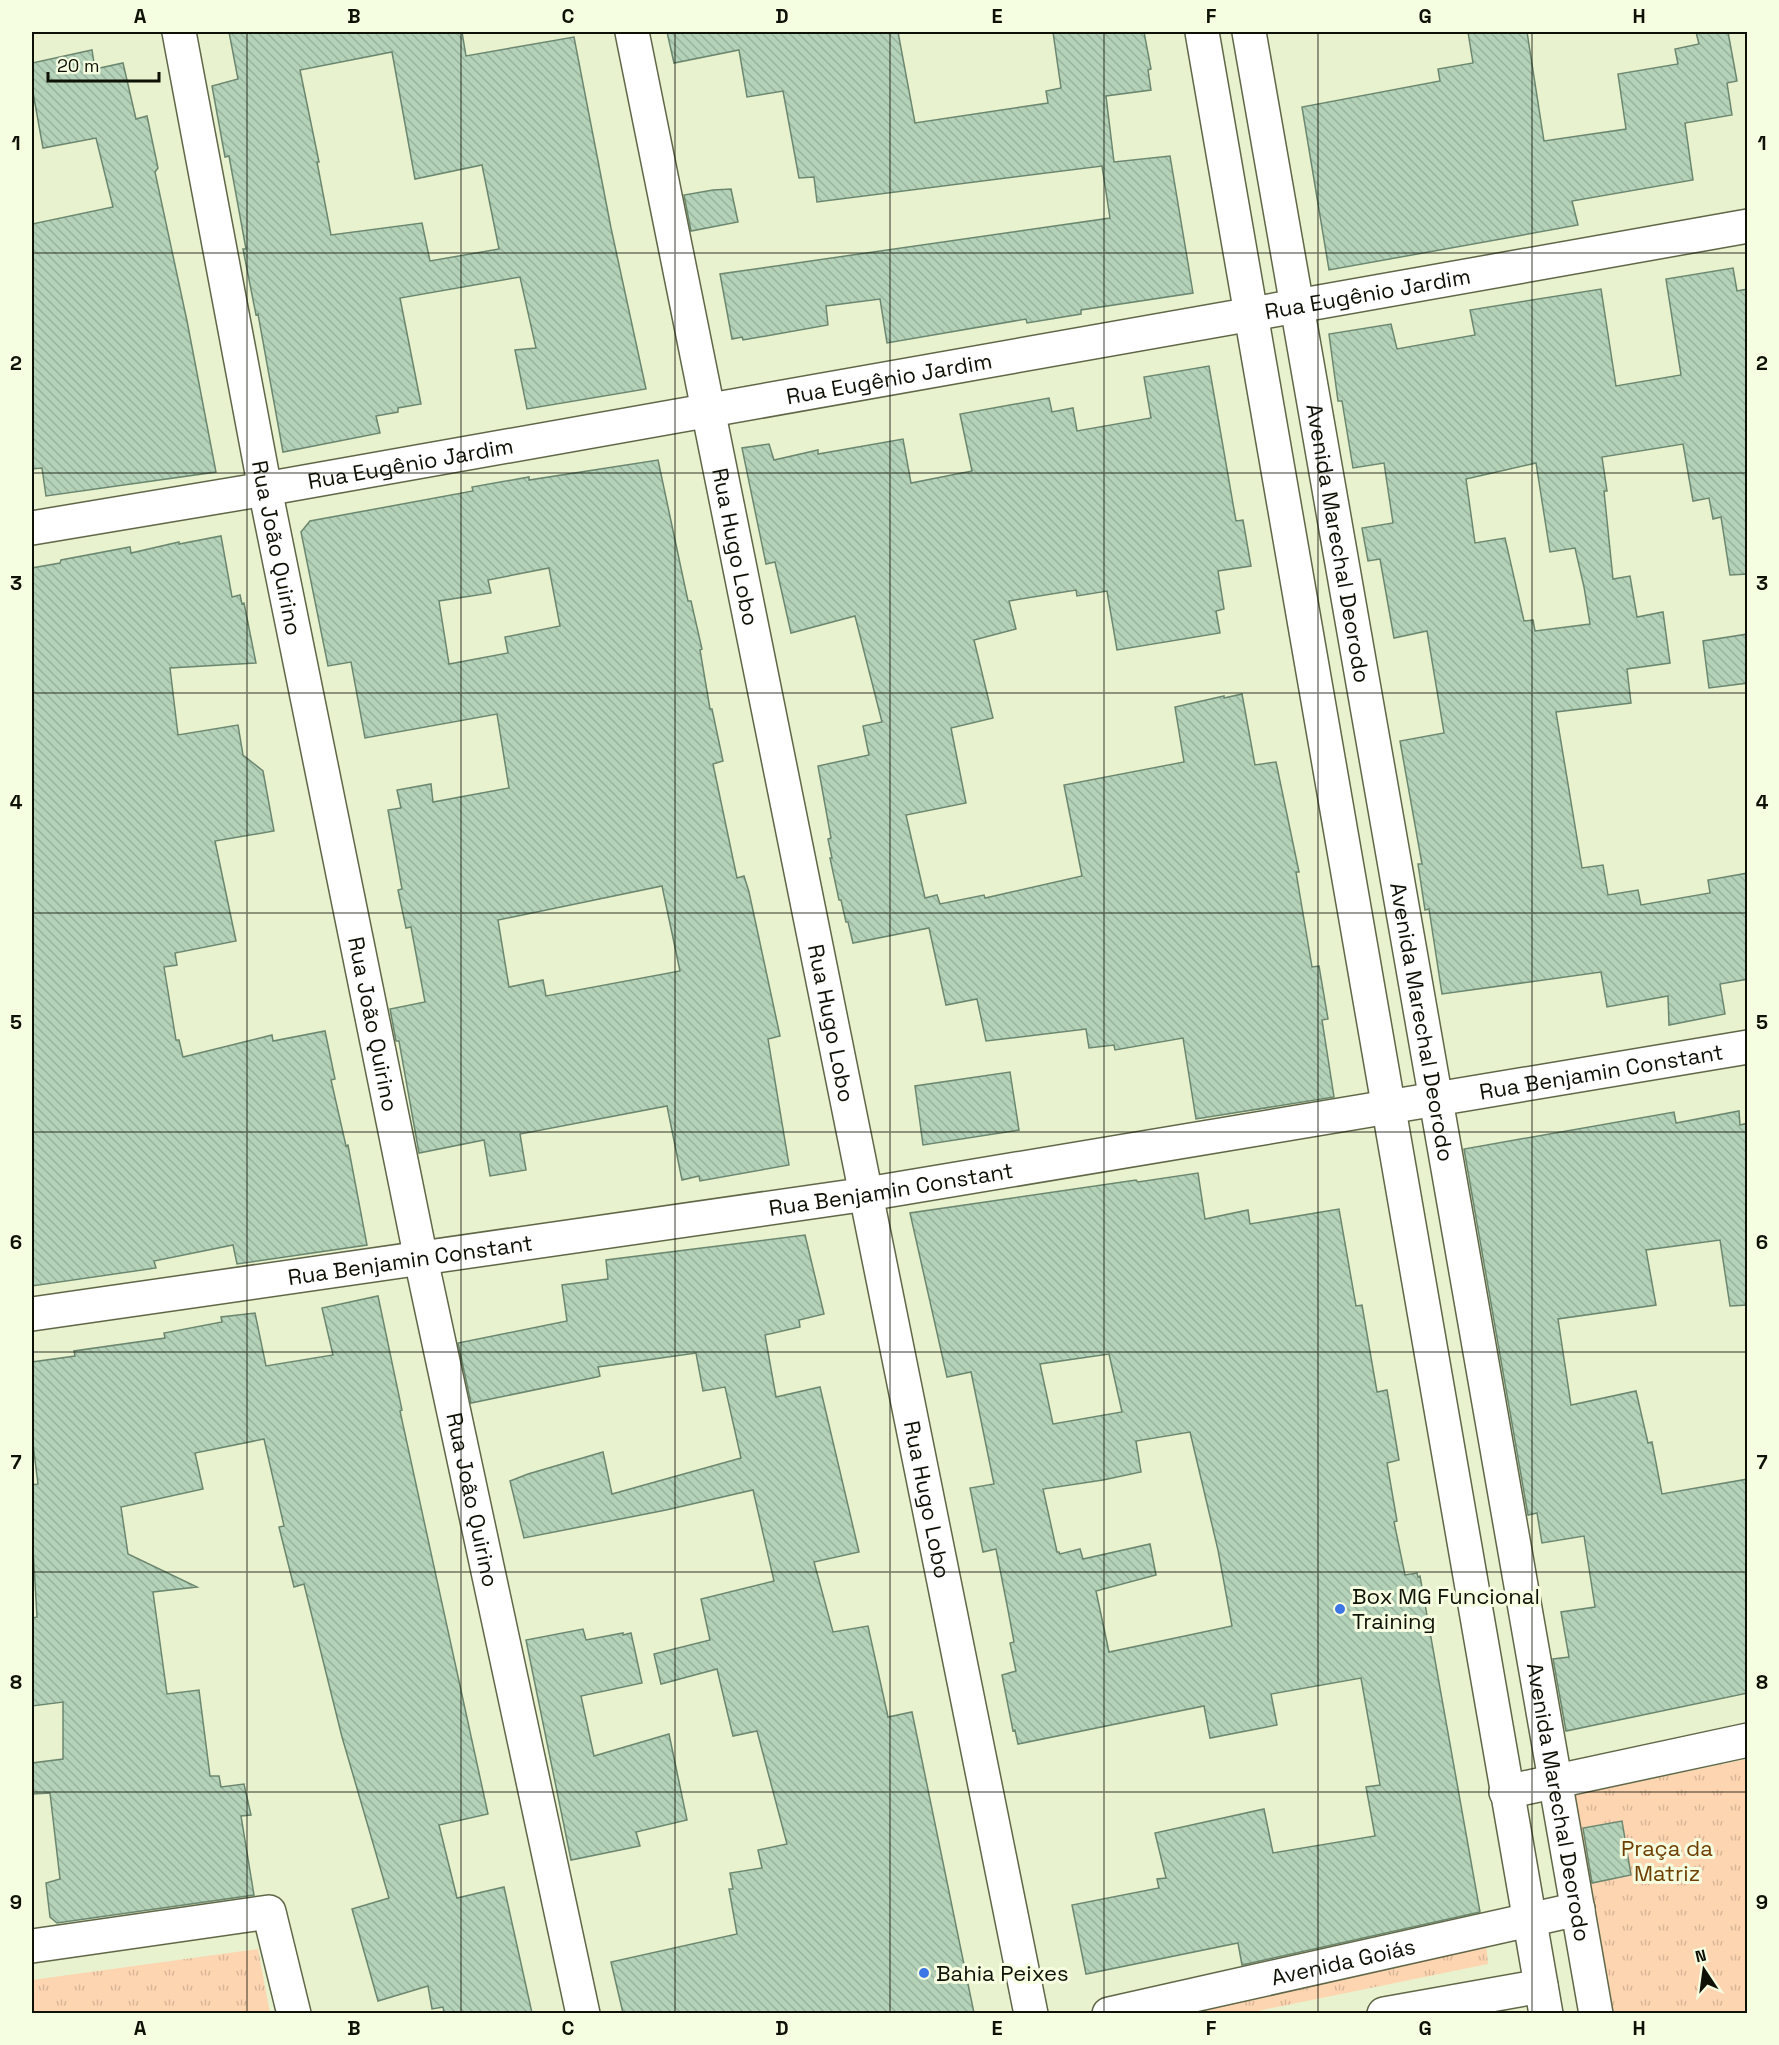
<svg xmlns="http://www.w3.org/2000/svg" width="1779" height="2045" viewBox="0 0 1779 2045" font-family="'Space Grotesk',sans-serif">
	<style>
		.park { fill: url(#park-tufts) }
		.building { fill: url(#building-back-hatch); stroke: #6c876f; stroke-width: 1.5; fill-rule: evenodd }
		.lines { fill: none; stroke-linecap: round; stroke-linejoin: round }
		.minor-casing { stroke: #5f6748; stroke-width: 36 }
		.minor { stroke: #fff; stroke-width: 33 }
		.grid { fill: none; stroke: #0e1105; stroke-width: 1.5; stroke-opacity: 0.55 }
		.poi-dot { fill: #3c76e5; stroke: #f6fee1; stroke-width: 2 }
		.labels { text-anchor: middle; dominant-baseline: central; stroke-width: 6; stroke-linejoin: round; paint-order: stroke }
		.street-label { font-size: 22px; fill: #0e1105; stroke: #f6fee1 }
		.poi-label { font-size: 22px; fill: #0e1105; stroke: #f6fee1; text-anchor: start }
		.park-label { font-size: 22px; fill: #6f3f02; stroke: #f6fee1 }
		.neatline { fill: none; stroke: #0e1105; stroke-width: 2 }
		.grid-label { font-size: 20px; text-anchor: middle; font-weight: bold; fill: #0e1105 }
	</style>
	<defs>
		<pattern id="park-tufts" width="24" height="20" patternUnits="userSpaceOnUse" patternTransform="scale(1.5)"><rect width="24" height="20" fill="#fed5b1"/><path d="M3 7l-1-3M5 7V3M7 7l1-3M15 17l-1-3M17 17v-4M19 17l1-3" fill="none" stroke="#d8b697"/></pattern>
		<pattern id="building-back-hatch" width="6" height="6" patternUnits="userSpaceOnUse" patternTransform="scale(1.5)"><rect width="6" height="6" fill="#b4d2b8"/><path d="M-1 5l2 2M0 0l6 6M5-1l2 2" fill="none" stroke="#9ab39d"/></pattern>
	</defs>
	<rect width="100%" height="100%" fill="#e8f2ce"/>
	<!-- park -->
	<path class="park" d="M1747 1759V2013H1611L1574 1795Z
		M1486 1943 1488 1964 1248 2013 1160 2014Z
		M258 1949 270 2013H32V1980Z"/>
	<!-- building -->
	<path class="building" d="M229 32H462L466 56 574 37 611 228 646 389 527 409 515 350 536 348 520 277 400 298 421 404 398 408V412L376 416 380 433 283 452 258 314 256 315 243 249H246L229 156 225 157 212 86 238 79ZM392 52 415 179 482 165 499 249 430 261 422 223 331 235 317 162H319L300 70Z
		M667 32H898L915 123 1048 103 1046 91 1061 88 1053 32H1144L1151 69 1148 70 1151 90 1106 96 1114 162 1170 156 1193 293 1081 310V314L1027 323 1026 319 887 343 880 299 826 306 828 325 743 340 742 337 732 339 720 274 1110 218 1102 166 817 202 814 177 799 178 783 91 747 97 739 50 674 63Z
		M1468 32H1527L1544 141 1626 129 1618 74 1678 64 1675 49 1699 44 1696 32H1728L1737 81 1727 83 1732 115 1685 123 1693 180 1572 201 1578 225 1329 270 1302 107 1440 81 1438 69 1473 63Z
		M92 50 95 69 123 63 136 119 147 116 158 168 155 172 187 321 216 472 46 496 42 468 32 469V224L113 207 96 138 43 148 32 87V63Z
		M731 189 738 222 691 231 684 195 713 190Z
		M1733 268 1737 291 1748 289V574L1730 575 1721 517 1713 519 1709 498 1693 501 1683 444 1602 457 1607 491H1604L1613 579 1630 576 1637 617 1663 612 1670 663 1627 669 1631 703 1556 712 1582 868 1603 865 1608 895 1638 890 1641 905 1710 893 1708 880 1748 873V979L1720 984 1725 1014 1669 1025 1668 996 1607 1007 1601 972 1442 994 1429 909 1425 910 1418 864H1422L1400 741 1444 733 1427 631 1394 638 1380 559 1368 561 1362 528 1393 523 1384 463 1353 468 1342 401H1338L1329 334 1391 324 1397 349 1475 335 1470 310 1601 289 1616 386 1681 375 1666 279ZM1536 463 1550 552 1575 548 1584 587 1590 624 1535 631 1533 620 1524 621 1505 538 1475 543 1466 479Z
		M1209 366 1236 521 1243 520 1251 566 1218 571 1224 609 1216 611 1220 633 1117 650 1107 591 1077 596 1076 590 1009 601 1016 629 974 640 993 718 951 728 966 803 906 815 925 898 937 895 940 904 984 895 985 898 1082 876 1064 785 1184 762 1175 707 1224 696V698L1242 694 1255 765 1276 762 1299 872H1296L1312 967 1319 966 1328 1019 1322 1020 1334 1097 1196 1119 1183 1038 1115 1050 1114 1045 1089 1048 1086 1029 986 1041 977 999 946 1005 929 928 853 943 848 922H846L841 900H839L830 858H832L828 839 831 838 818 766 869 755 863 726 882 722 855 616 791 633 775 562 766 564 742 448 769 444 774 460 818 450V454L903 439 911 483 972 471 960 414 1049 398 1052 412 1073 408 1077 431 1151 418 1144 377Z
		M658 460 688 601H691L702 649 700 650 710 709H712L723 761 713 764 737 878 744 876 749 892 780 1036 768 1039 789 1165 700 1181 699 1176 682 1180 667 1106 520 1134 526 1170 490 1176 484 1140 419 1153 399 1041H396L390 1009 425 1002 411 927 406 928 398 890 402 889 388 810 401 808 397 790 431 784 433 802 509 788 497 714 365 738 351 662 328 666 301 532 310 521 473 491 472 487 529 477V480ZM549 568 560 626 505 637 508 653 449 664 439 601 491 593 488 580ZM662 886 680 971 546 996 543 980 509 987 498 920Z
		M221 536 232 597 240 595 242 604 244 603 256 663 170 668 178 735 238 725 243 755 263 771 274 831 215 841 236 941 175 953 177 965 164 967 176 1040H179L183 1057 272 1035 273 1041 325 1031 335 1079 331 1080 346 1146 348 1145 367 1245 237 1264 233 1245 154 1261 156 1268 32 1286V568L60 563 61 560 130 547 131 553 179 542V544Z
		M1748 634V683L1709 688 1703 641Z
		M1010 1072 1019 1130 923 1145 915 1086Z
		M1739 1111 1740 1125 1748 1123V1305L1730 1306 1720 1240 1646 1250 1656 1305 1558 1319 1571 1405 1636 1391 1648 1443 1652 1442 1662 1494 1748 1479V1693L1566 1731 1553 1659 1569 1657 1561 1612 1595 1607 1584 1536 1542 1543 1537 1513 1528 1515 1464 1149 1674 1112 1676 1123Z
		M1198 1173 1205 1219 1248 1210 1250 1224 1339 1209 1356 1306 1362 1305 1377 1392 1387 1390 1399 1460 1387 1463 1397 1521 1394 1522 1405 1575 1417 1573 1418 1577 1420 1576 1480 1912 1242 1965 1238 1943 1086 1974 1072 1905 1159 1888 1157 1879 1166 1878 1155 1833 1264 1809 1273 1853 1375 1836 1366 1787 1380 1785 1361 1678 1271 1694 1277 1725 1210 1738 1204 1706 1018 1744 1015 1730 1013 1731 1002 1675 1016 1671 1010 1643 1014 1642 1008 1610 996 1549 983 1552 970 1488 994 1484 971 1372 947 1377 910 1213 1136 1180 1138 1182ZM1109 1354 1122 1412 1053 1424 1040 1364ZM1190 1432 1218 1550 1232 1626 1109 1652 1096 1591 1156 1575 1150 1544 1083 1559 1080 1549 1060 1554 1059 1552H1057L1043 1489 1103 1480 1141 1472 1136 1441Z
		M805 1235 824 1314 799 1320 800 1327 765 1335 776 1397 820 1387 859 1552 814 1562 833 1632 868 1626 888 1717 912 1712 974 2013H623L611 1962 737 1934 729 1889H733L730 1873 762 1868 758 1850 787 1844 757 1731 733 1736 717 1669 661 1684 654 1654 710 1640 701 1599 774 1581 753 1490 666 1510 524 1538 510 1481 528 1474 603 1452 612 1494 741 1458 725 1387 703 1391 696 1353 598 1367 600 1376 597 1377 471 1403 458 1343 567 1321 562 1285 608 1279 606 1260Z
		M378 1296 402 1410 400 1411 488 1814 439 1825 457 1898 504 1887 532 2013H444L443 2007 432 2009 428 1986 378 2001 352 1909 389 1898 342 1737 304 1584 294 1587 279 1527 284 1526 264 1439 195 1453 203 1489 121 1507 128 1554 197 1587 153 1592 167 1694 199 1690 210 1776H219L221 1787 244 1784 251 1815 241 1816 254 1895 57 1923 50 1917 46 1883 60 1879 50 1793 33 1794 32 1763 63 1759V1702L32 1706V1618L37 1617 33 1549H32V1485L38 1484 32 1436V1362L75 1356 74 1351 165 1338 164 1333 222 1322 221 1317 255 1313 266 1366 333 1355 322 1308Z
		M583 1629 586 1640 623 1633V1635L631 1633 642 1683 581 1696 594 1756 669 1734 687 1820 636 1832 640 1846 571 1860 526 1640Z
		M1622 1821 1631 1875 1592 1883 1583 1828Z"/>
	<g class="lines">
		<defs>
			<g id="minor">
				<path id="s1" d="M179 32 265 489 421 1259 583 2014"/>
				<path id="s2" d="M632 32 1031 2014"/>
				<path d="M1202 32 1546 2014"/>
				<path id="s3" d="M1249 32 1596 2014"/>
				<path id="s4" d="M32 528 265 489 1748 226"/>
				<path id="s5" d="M32 1314 867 1194 1748 1047"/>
				<path d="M1506 1792 1748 1740"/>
				<path d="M32 1946 269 1912 294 2014"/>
				<path id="s6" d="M1109 2014 1578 1909"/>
				<path d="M1384 2014 1541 1986"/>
			</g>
		</defs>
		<!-- minor casing -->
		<use href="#minor" class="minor-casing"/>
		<!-- minor -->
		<use href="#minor" class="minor"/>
	</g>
	<!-- grid -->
	<path class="grid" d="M247 32V2014M461 32V2014M675 32V2014M890 32V2014M1104 32V2014M1318 32V2014M1532 32V2014M32 253H1748M32 473H1748M32 693H1748M32 913H1748M32 1132H1748M32 1352H1748M32 1572H1748M32 1792H1748"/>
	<!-- markers -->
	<g class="poi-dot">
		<circle cx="1340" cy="1609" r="6"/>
		<circle cx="924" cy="1973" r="6"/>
	</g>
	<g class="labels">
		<!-- street labels -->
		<g class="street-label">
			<text stroke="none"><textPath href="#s4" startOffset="1356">Rua Eugênio Jardim</textPath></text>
			<text stroke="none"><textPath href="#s4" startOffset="870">Rua Eugênio Jardim</textPath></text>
			<text stroke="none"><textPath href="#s4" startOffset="384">Rua Eugênio Jardim</textPath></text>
			<text stroke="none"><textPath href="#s3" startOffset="519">Avenida Marechal Deorodo</textPath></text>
			<text stroke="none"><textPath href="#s2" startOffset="525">Rua Hugo Lobo</textPath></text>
			<text stroke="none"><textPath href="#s1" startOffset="525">Rua João Quirino</textPath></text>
			<text stroke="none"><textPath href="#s2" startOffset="1011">Rua Hugo Lobo</textPath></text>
			<text stroke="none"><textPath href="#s3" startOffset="1005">Avenida Marechal Deorodo</textPath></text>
			<text stroke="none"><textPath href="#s1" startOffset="1011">Rua João Quirino</textPath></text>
			<text stroke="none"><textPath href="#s5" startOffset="1588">Rua Benjamin Constant</textPath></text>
			<text stroke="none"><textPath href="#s5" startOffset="868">Rua Benjamin Constant</textPath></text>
			<text stroke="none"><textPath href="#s5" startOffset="382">Rua Benjamin Constant</textPath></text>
			<text stroke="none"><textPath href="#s2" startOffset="1497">Rua Hugo Lobo</textPath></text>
			<text stroke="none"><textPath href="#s1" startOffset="1497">Rua João Quirino</textPath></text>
			<text stroke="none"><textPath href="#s3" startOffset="1797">Avenida Marechal Deorodo</textPath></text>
			<text stroke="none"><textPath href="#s6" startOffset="240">Avenida Goiás</textPath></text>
		</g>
		<!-- poi labels -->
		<g class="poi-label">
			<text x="1352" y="1596">Box MG Funcional<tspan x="1352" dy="25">Training</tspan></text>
			<text x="936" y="1973">Bahia Peixes</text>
		</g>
		<!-- park labels -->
		<g class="park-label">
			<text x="1667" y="1848">Praça da<tspan x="1667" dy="25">Matriz</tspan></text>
		</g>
	</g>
	<!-- border -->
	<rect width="1779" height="2045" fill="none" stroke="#f6fee1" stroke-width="66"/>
	<!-- north arrow -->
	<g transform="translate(1704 1970) rotate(347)" stroke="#f6fee1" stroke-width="4.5" paint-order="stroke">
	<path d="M0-4.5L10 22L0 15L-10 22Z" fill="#0e1105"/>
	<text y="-9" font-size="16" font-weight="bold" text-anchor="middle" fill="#0e1105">N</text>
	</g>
	<!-- scale -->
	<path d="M48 72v9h111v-9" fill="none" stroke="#0e1105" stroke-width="3"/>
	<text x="57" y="72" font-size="18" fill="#0e1105" stroke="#f6fee1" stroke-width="4.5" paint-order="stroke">20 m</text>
	<rect x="33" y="33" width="1713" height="1979" class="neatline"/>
	<g class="grid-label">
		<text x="140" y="23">A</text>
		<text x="354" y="23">B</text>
		<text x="568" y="23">C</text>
		<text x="782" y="23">D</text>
		<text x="997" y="23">E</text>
		<text x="1211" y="23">F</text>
		<text x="1425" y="23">G</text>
		<text x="1639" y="23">H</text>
		<text x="16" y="150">1</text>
		<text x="1762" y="150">1</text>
		<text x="16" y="370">2</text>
		<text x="1762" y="370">2</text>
		<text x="16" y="590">3</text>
		<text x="1762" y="590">3</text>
		<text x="16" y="809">4</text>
		<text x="1762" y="809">4</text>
		<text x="16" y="1029">5</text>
		<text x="1762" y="1029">5</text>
		<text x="16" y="1249">6</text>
		<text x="1762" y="1249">6</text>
		<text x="16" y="1469">7</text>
		<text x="1762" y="1469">7</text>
		<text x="16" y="1689">8</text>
		<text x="1762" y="1689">8</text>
		<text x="16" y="1909">9</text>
		<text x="1762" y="1909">9</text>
		<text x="140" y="2035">A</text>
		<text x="354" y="2035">B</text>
		<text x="568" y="2035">C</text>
		<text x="782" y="2035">D</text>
		<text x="997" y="2035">E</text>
		<text x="1211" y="2035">F</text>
		<text x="1425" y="2035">G</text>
		<text x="1639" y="2035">H</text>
	</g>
</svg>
